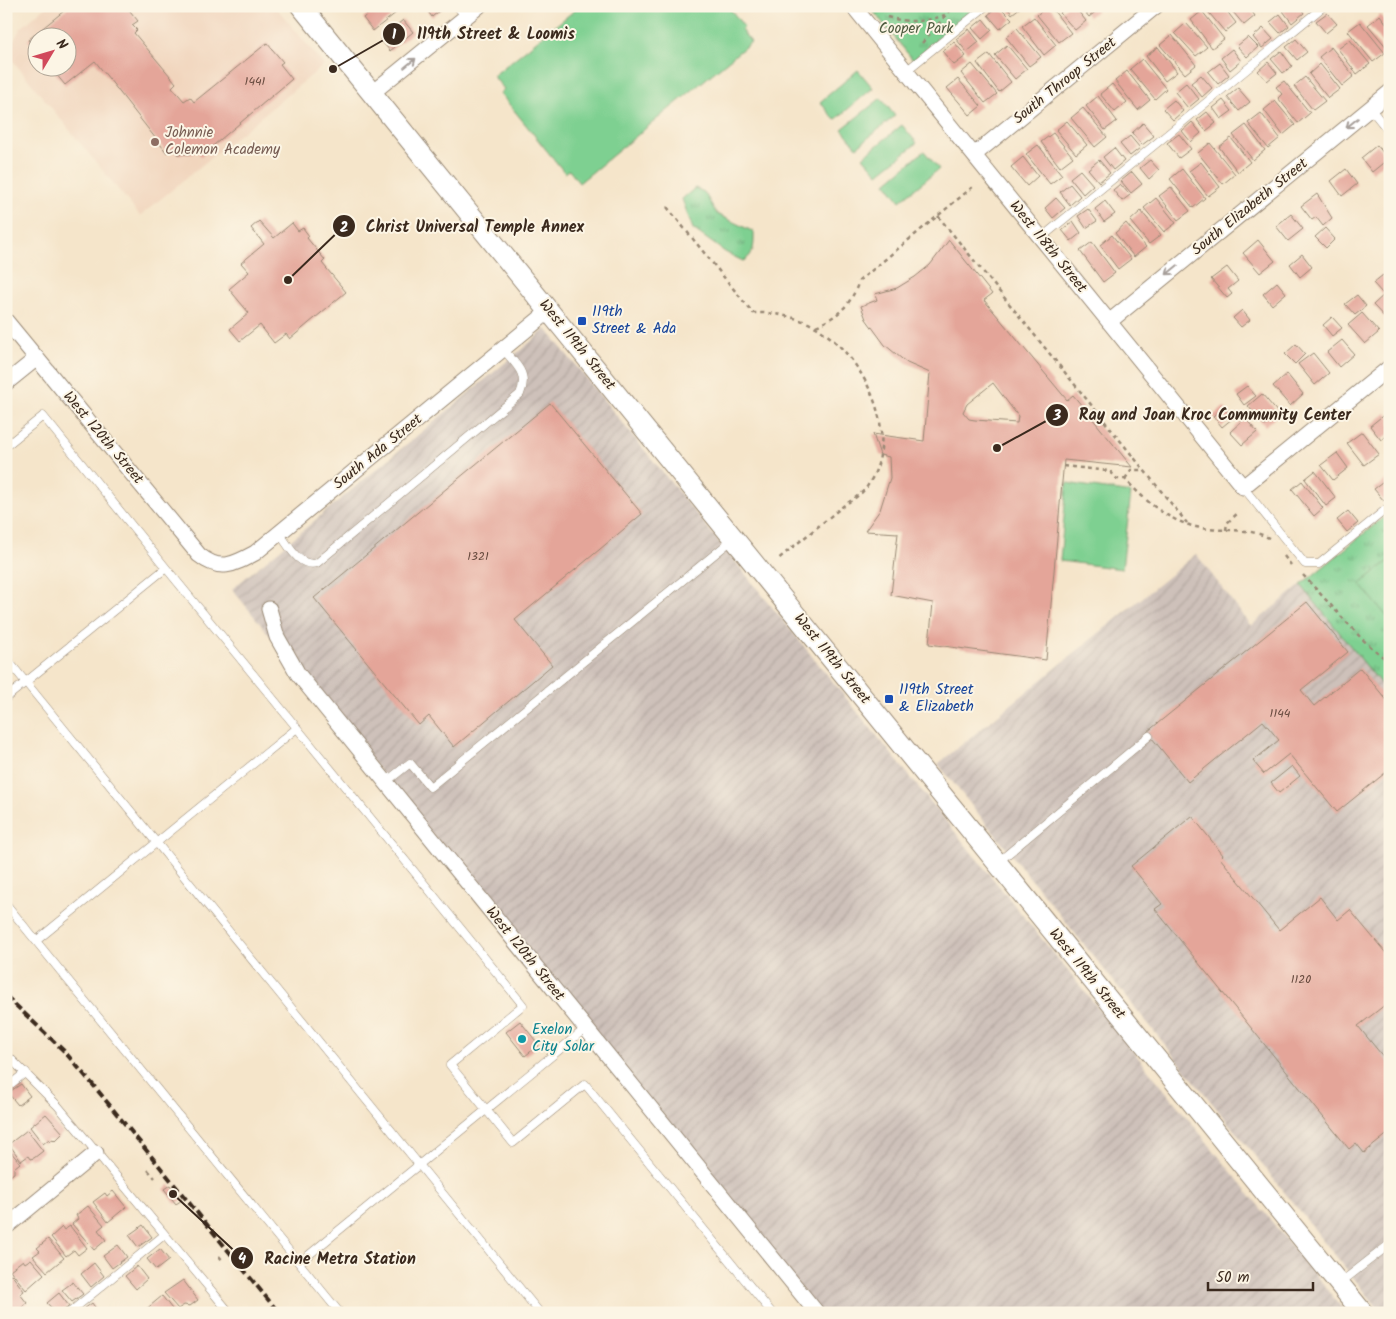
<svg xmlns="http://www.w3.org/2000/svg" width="1396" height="1319" viewBox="0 0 1396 1319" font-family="Kalam,sans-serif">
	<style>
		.built { fill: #f1d5bd; fill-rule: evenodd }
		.industrial { fill: url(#industrial-furrows) }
		.park { fill: url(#park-tufts); stroke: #5c7d58 }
		.pitch { fill: #7ed091; stroke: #5c7d58 }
		.building { fill: #e4a599; fill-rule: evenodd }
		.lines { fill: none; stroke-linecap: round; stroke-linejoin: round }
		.service-casing { stroke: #988874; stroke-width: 9 }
		.minor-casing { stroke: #988874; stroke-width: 17 }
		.tertiary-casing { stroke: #988874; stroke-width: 22 }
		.path { stroke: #988874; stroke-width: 2.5; stroke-dasharray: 4 4; stroke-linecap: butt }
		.service { stroke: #fff; stroke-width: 8 }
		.minor { stroke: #fff; stroke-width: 15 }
		.tertiary { stroke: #fff; stroke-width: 20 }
		.rail { stroke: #3b2a1e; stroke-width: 4; stroke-dasharray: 8 4; stroke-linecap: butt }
		.oneway { stroke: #a79f9a }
		.education-dot { fill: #8d6e63; stroke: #fcf5e5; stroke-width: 2 }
		.transit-dot { fill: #1a4fb4; stroke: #fcf5e5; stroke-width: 2 }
		.culture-dot { fill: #0f9aa8; stroke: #fcf5e5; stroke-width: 2 }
		.labels { text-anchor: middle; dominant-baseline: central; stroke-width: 4; stroke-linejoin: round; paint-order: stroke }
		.number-label { font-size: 12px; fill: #65493d }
		.park-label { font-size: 15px; fill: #4f5c40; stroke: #fcf5e5 }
		.street-label { font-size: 15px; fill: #3b2a1e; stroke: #fcf5e5 }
		.education-label { font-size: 15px; fill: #785e54; stroke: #fcf5e5; text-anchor: start }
		.transit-label { font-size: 15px; fill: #164399; stroke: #fcf5e5; text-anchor: start }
		.culture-label { font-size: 15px; fill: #0d838f; stroke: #fcf5e5; text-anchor: start }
		.leader { fill: none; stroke: #3b2a1e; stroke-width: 2 }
		.callout-dot { fill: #3b2a1e; stroke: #fcf5e5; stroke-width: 2 }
		.mark-label { font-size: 15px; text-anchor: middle; font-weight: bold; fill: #fff }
		.callout-label { font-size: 16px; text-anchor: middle; font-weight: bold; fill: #3b2a1e; stroke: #fcf5e5; stroke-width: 4; stroke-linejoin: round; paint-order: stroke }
	</style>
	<defs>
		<pattern id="industrial-furrows" width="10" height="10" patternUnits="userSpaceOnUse" patternTransform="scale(1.25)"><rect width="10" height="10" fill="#cec1ba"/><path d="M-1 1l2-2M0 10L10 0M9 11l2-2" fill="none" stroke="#b2a69f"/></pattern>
		<pattern id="park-tufts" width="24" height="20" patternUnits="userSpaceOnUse" patternTransform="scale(1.25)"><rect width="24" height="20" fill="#7ed091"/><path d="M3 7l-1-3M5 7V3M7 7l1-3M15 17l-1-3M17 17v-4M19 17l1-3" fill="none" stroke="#68a976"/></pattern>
	</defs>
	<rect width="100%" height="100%" fill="#fcf5e5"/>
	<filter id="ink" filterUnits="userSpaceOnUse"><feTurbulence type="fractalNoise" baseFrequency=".02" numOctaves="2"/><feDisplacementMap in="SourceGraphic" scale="10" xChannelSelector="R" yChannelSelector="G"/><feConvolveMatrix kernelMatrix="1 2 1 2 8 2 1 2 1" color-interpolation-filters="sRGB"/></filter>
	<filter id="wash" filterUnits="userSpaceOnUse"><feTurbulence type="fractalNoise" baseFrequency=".0096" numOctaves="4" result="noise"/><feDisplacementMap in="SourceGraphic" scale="20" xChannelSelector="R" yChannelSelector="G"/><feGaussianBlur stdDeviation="1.12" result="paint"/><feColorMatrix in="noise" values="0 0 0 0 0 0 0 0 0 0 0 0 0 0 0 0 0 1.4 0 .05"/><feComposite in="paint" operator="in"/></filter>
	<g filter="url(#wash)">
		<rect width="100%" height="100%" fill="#f5e5ca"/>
		<!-- built -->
		<path class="built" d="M47 6H275L324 65 140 216 9 56 8 50 21 28ZM38 38H68V68H38Z"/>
		<!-- industrial -->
		<path class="industrial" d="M546 329 1346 1313H820L232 589Z
			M1196 554 1251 626 1301 585 1390 695V1313H1382L938 764Z"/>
		<!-- park -->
		<path class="park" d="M869 6H979L913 60Z
			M695 188 704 192 717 214 754 232C754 244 755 255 743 261L725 252 693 229 682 199Z
			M1390 512V695L1301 585Z"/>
		<!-- pitch -->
		<path class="pitch" d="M580 6H728L744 27 741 30 751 42 579 183 569 170 565 173 500 93 504 89 493 76Z
			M858 70 873 88 835 120 820 102Z
			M881 98 895 116 857 147 842 129Z
			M902 125 917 143 878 174 863 157Z
			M924 151 939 169 900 201 886 183Z
			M1067 483 1131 493 1122 569 1060 561Z
			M1390 560V620L1360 584Z"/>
		<g id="blocks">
			<!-- building -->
			<path class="building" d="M70 6H126L138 21 132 25 137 30 134 33 176 83 172 87 184 101 190 97 194 102 267 43 283 62 280 64 292 79 201 156 196 150 192 154H177L173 148 167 153 95 61 65 85 51 68H68V38H38V51L28 40Z
				M377 6H393L397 12 373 31 363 18Z
				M424 6H445L432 17Z
				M999 6 1012 19 1000 29 988 15Z
				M1006 6H1022L1012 14Z
				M1047 6H1050L1071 33 1059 42 1037 15Z
				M1067 6H1074L1086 21 1075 30 1060 13Z
				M1080 6H1099L1100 8 1089 17Z
				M1207 6H1223L1236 23 1225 32 1205 8Z
				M1228 6H1248L1255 16 1244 25Z
				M1288 6H1299L1304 13 1292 23 1283 11Z
				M1202 11 1224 39 1212 48 1191 20Z
				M1327 13 1337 24 1326 33 1316 21Z
				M1280 14 1289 26 1280 33 1270 22Z
				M1380 15 1390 28V47L1388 49 1368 25Z
				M1034 17 1056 45 1044 55 1022 26Z
				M983 19 992 30 982 39 972 28Z
				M403 20 413 32 390 51 380 39Z
				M1360 22 1385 53 1373 62 1348 31Z
				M1186 23 1207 47 1196 56 1175 33Z
				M1017 28 1041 57 1029 66 1006 37Z
				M1263 28 1273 39 1262 48 1253 37Z
				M969 29 979 42 967 52 956 39Z
				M1172 35 1196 65 1185 74 1160 45Z
				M1248 37 1258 47 1247 57 1237 46Z
				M1296 39 1307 52 1297 60 1286 47Z
				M1350 40 1370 64 1357 74 1338 49Z
				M954 42 966 56 954 65 942 51Z
				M1007 45 1027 69 1015 79 995 55Z
				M1158 47 1177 72 1165 81 1146 56Z
				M1331 47 1354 76 1342 86 1319 57Z
				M1232 49 1241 61 1230 70 1221 58Z
				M1281 51 1292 66 1283 73 1271 59Z
				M989 54 1011 82 999 92 977 63Z
				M1142 59 1166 89 1155 99 1130 69Z
				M1268 62 1277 73 1267 81 1258 71Z
				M1220 63 1229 75 1218 84 1208 72Z
				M972 64 997 94 985 103 961 73Z
				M1320 64 1340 89 1328 98 1309 74Z
				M1127 71 1150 100 1138 110 1115 81Z
				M1201 75 1212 88 1202 97 1191 83Z
				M1305 77 1325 101 1313 110 1294 86Z
				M958 79 981 106 970 115 947 88Z
				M1284 81 1310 113 1298 123 1278 98 1282 94 1276 87Z
				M1186 83 1199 99 1188 108 1175 92Z
				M1112 84 1127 102 1115 112 1100 94Z
				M1238 88 1250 102 1239 111 1227 97Z
				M1098 96 1117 121 1105 130 1086 106Z
				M1174 100 1183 111 1173 120 1163 109Z
				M1223 100 1232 111 1221 119 1213 108Z
				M1275 101 1295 125 1283 135 1264 110Z
				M1083 108 1107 137 1095 147 1071 118Z
				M1207 112 1216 123 1206 131 1197 120Z
				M1261 113 1280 138 1268 148 1248 123Z
				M1067 121 1087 145 1076 154 1056 130Z
				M1192 122 1201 133 1191 142 1182 131Z
				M1143 123 1154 136 1142 145 1132 133Z
				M1246 125 1265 150 1253 160 1233 135Z
				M1053 133 1073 157 1060 167 1041 142Z
				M1179 134 1191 149 1179 158 1167 143Z
				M1130 136 1140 148 1130 156 1120 144Z
				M1231 138 1250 162 1238 172 1219 147Z
				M1210 143 1235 174 1223 184 1198 153Z
				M1038 145 1062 175 1050 184 1026 154Z
				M1377 145 1388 159 1372 172 1361 158Z
				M1114 148 1124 161 1113 170 1103 157Z
				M1023 157 1038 176 1027 186 1011 167Z
				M1099 160 1110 173 1099 182 1088 169Z
				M1150 160 1159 170 1149 179 1140 168Z
				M1201 162 1220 187 1208 196 1189 171Z
				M1182 169 1205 198 1193 208 1170 179Z
				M1346 169 1357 184 1342 196 1331 181Z
				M1080 170 1093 185 1083 194 1070 178Z
				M1132 172 1142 184 1131 193 1121 181Z
				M1070 184 1080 196 1070 205 1060 192Z
				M1120 184 1130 195 1122 201 1113 190Z
				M1171 187 1190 211 1178 220 1159 196Z
				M1317 194 1332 218 1323 226 1316 217 1312 220 1301 206Z
				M1056 198 1065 208 1053 218 1045 208Z
				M1156 198 1176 223 1164 232 1144 208Z
				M1105 201 1115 214 1104 222 1095 209Z
				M1088 209 1097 221 1086 228 1078 216Z
				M1141 211 1161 235 1149 244 1130 221Z
				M1291 214 1303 229 1288 241 1276 226Z
				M259 221 274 238 292 223 298 231 303 228 309 236 307 238 325 260 322 263 346 292 290 339 286 334 274 343 260 325 240 341 230 329 249 313 229 289 249 272 241 263 264 244 251 228Z
				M1073 221 1081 233 1071 241 1062 230Z
				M1126 223 1146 247 1134 257 1115 233Z
				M1325 228 1335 239 1326 248 1315 237Z
				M1112 235 1131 259 1118 269 1100 245Z
				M949 240 992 294 984 300 1067 400 1073 395 1132 467 1064 460 1046 660 929 644 933 603 891 595 898 533 865 531 880 510 890 478 889 457 880 455 873 434 924 441 930 373 907 363 885 345 866 319 861 306 877 300 875 294 897 288 915 277 930 265ZM993 383 1018 416 1017 423 975 420 969 419 963 412 967 404Z
				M1258 240 1275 261 1260 273 1243 253Z
				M1092 242 1115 273 1103 282 1080 251Z
				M1302 254 1312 267 1300 277 1290 264Z
				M1227 267 1238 281 1228 289 1232 294 1227 298 1211 279Z
				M1383 275 1390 283V288L1383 294 1373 283Z
				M1277 282 1286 293 1272 305 1263 294Z
				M1387 292 1390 295V323L1373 305Z
				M1357 295 1366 306 1355 315 1345 304Z
				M1242 310 1250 320 1241 327 1233 318Z
				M1362 313 1379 332 1365 344 1348 325Z
				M1332 317 1342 328 1332 336 1323 325Z
				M1342 340 1354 354 1339 367 1327 352Z
				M1296 344 1305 354 1295 364 1285 354Z
				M1313 353 1329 373 1315 385 1298 364Z
				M1287 374 1303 394 1290 406 1273 386Z
				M1247 386 1256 396 1244 405 1236 394Z
				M1262 394 1279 414 1265 426 1248 406Z
				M550 403 642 514 515 620 552 665 454 747 429 716 419 725 314 598Z
				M1224 407 1233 418 1222 427 1213 416Z
				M1386 413 1390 418V433L1381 440 1370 426Z
				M1245 418 1257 432 1242 445 1230 432Z
				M1362 432 1379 454 1364 465 1347 443Z
				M1337 453 1348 468 1333 480 1321 465Z
				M1315 471 1336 498 1326 506 1305 479Z
				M1386 480 1390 485V497L1384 501 1374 489Z
				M1302 481 1323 508 1314 516 1292 489Z
				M1348 511 1358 523 1347 532 1337 520Z
				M1307 602 1348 652 1301 690 1314 706 1360 668 1390 704V769L1337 812 1289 754 1264 774 1253 761 1279 740 1263 721 1188 782 1147 732Z
				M1292 766 1300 776 1279 793 1271 783Z
				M1192 816 1223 855 1220 858 1279 930 1320 897 1338 920 1350 910 1390 958V1001L1358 1026 1390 1065V1132L1364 1153 1356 1143 1349 1149 1155 909 1162 904 1131 866Z
				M520 1021 539 1045 525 1056 506 1032Z
				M21 1084 30 1096 18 1105 8 1093Z
				M46 1114 63 1133 55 1141 53 1139 50 1141 49 1139 43 1144 30 1127Z
				M27 1130 43 1151 34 1158 30 1159 28 1156 21 1161 9 1144Z
				M6 1146 20 1163 14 1168V1173L6 1179Z
				M170 1185 182 1200 176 1204 164 1189Z
				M113 1191 126 1207 108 1222 93 1202 105 1193 107 1196Z
				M88 1206 104 1225 98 1230 106 1240 94 1250 72 1224 78 1219 76 1215Z
				M143 1225 152 1237 138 1247 129 1235Z
				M70 1226 87 1248 78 1255 74 1250 66 1256 51 1237 62 1227 64 1230Z
				M48 1239 64 1258 47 1272 33 1256 40 1251 37 1248Z
				M118 1245 127 1257 112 1268 103 1256Z
				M160 1249 169 1260 156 1270 147 1259Z
				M31 1259 44 1274 26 1290 10 1270 23 1260 25 1263Z
				M94 1263 104 1276 91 1287 81 1274Z
				M137 1266 147 1279 136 1289 125 1276Z
				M11 1274 24 1291 20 1294 27 1303 15 1313 6 1304V1277Z
				M183 1280 198 1300 190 1306 184 1305 178 1309 164 1293Z
				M73 1282 83 1294 72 1302 62 1290Z
				M59 1293 69 1306 61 1313H56L47 1303Z
				M162 1296 175 1313H146L144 1311Z
				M92 1303 99 1313H81L80 1312Z"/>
		</g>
	</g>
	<g filter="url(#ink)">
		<use href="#blocks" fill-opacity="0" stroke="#988874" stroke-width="1"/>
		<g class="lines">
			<defs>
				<path id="service" d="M457 6 466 17
					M906 71 986 6
					M1370 108 1390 133
					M1041 238 1324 6
					M6 446 43 416 166 568 6 698
					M1243 487 1305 564H1319L1390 506
					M279 533C289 546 299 568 317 563L520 394C529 373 516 365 503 349
					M6 658 540 1313
					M297 728 523 1005 450 1065 513 1143 585 1084 772 1313
					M386 782 410 763 430 787 732 540
					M997 863 1149 736
					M6 904 36 941 297 728 166 568
					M36 941 299 1263
					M6 1054 58 1106 230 1313
					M6 1088 26 1072
					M1340 1283 1390 1244
					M69 1313 164 1235
					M340 1313 299 1263 586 1028"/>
				<path id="minor" d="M853 6 1243 487 1390 367
					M372 93 479 6
					M974 155 1156 6
					M6 321 199 555C220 572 233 565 255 553L549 311
					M1109 322 1390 92
					M6 383 37 358
					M269 609 277 637 298 674 817 1313
					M6 1227 96 1153"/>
				<path id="tertiary" d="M301 6 1363 1313"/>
			</defs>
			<!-- service casing -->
			<use href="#service" class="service-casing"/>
			<!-- minor casing -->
			<use href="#minor" class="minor-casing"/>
			<!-- tertiary casing -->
			<use href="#tertiary" class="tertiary-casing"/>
			<!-- path -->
			<path class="path" d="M887 17C908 23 925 22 945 15
				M922 43 954 6
				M667 207 753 313C772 312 799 317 816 327 864 357 903 433 868 485 863 494 850 501 842 507 820 525 799 542 777 560
				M938 216 1187 523
				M816 326C839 316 851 305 859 281L975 185
				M1063 466 1110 471 1117 479H1125C1148 504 1174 526 1209 529 1230 531 1250 528 1269 538
				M1125 479 1131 470H1144
				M1226 530 1227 523 1239 512
				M1284 556 1291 565
				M1303 575 1362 639 1390 663
				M148 1170 155 1178
				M219 1256 223 1261"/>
			<!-- service -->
			<use href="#service" class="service"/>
			<!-- minor -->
			<use href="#minor" class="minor"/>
			<!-- tertiary -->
			<use href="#tertiary" class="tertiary"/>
			<!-- rail -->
			<path class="rail" d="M6 996 64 1051 94 1086 279 1313"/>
		</g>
		<!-- one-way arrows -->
		<defs><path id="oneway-shaft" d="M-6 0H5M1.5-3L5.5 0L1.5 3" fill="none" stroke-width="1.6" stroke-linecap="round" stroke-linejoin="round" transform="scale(1.25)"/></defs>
		<g class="oneway">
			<use href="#oneway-shaft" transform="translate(410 63) rotate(-39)"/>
			<use href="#oneway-shaft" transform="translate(1352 123) rotate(141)"/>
			<use href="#oneway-shaft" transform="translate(1172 270) rotate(141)"/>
		</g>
	</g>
	<!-- markers -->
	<circle class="education-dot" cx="155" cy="142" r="5"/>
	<g class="transit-dot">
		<rect x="577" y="316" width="10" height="10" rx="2.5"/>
		<rect x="884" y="694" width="10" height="10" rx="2.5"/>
	</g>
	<circle class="culture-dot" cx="522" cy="1039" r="5"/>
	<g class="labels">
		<!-- number labels -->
		<g class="number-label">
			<text x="255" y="81">1441</text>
			<text x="478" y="556">1321</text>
			<text x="1280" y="713">1144</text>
			<text x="1301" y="979">1120</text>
		</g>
		<!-- park labels -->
		<g class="park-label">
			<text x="916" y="29">Cooper Park</text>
		</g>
		<!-- street labels -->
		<g class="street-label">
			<text transform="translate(1065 81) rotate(-39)">South Throop Street</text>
			<text transform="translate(1250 207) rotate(-39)">South Elizabeth Street</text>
			<text transform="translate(1048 247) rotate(51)">West 118th Street</text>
			<text transform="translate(577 345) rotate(51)">West 119th Street</text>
			<text transform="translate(103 438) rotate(50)">West 120th Street</text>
			<text transform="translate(378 452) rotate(-39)">South Ada Street</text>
			<text transform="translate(832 659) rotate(51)">West 119th Street</text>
			<text transform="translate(525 954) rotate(51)">West 120th Street</text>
			<text transform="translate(1087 974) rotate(51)">West 119th Street</text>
		</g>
		<!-- education labels -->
		<g class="education-label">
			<text x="165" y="133">Johnnie<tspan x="165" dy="17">Colemon Academy</tspan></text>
		</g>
		<!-- transit labels -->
		<g class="transit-label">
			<text x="592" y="312">119th<tspan x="592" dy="17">Street &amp; Ada</tspan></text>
			<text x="899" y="690">119th Street<tspan x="899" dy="17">&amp; Elizabeth</tspan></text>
		</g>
		<!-- culture labels -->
		<g class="culture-label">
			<text x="532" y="1030">Exelon<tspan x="532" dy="17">City Solar</tspan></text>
		</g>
	</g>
	<!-- callouts -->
	<path class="leader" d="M333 69L394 34M288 280L344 226M997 448L1057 415M173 1194L242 1258"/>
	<g class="callout-dot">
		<circle cx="333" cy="69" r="5"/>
		<circle cx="288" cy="280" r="5"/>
		<circle cx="997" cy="448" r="5"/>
		<circle cx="173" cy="1194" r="5"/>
		<circle cx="394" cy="34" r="12"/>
		<circle cx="344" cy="226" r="12"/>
		<circle cx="1057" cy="415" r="12"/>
		<circle cx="242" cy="1258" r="12"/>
	</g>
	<g class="mark-label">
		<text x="394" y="39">1</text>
		<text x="344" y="232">2</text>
		<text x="1057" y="420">3</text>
		<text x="242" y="1263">4</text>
	</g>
	<g class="callout-label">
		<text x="496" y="39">119th Street &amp; Loomis</text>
		<text x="475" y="232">Christ Universal Temple Annex</text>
		<text x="1215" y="420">Ray and Joan Kroc Community Center</text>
		<text x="340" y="1264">Racine Metra Station</text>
	</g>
	<!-- margin -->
	<rect width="1396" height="1319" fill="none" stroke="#fcf5e5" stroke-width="25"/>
	<!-- north arrow -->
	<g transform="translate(52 52) rotate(52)"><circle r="24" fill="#fcf5e5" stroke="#afa495"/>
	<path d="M0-4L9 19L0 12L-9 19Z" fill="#d1495b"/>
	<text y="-8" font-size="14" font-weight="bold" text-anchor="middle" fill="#3b2a1e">N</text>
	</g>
	<!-- scale -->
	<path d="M1208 1282v8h105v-8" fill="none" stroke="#3b2a1e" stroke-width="2.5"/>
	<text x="1216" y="1282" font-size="15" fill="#3b2a1e" stroke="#fcf5e5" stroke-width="4" paint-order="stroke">50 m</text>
</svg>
